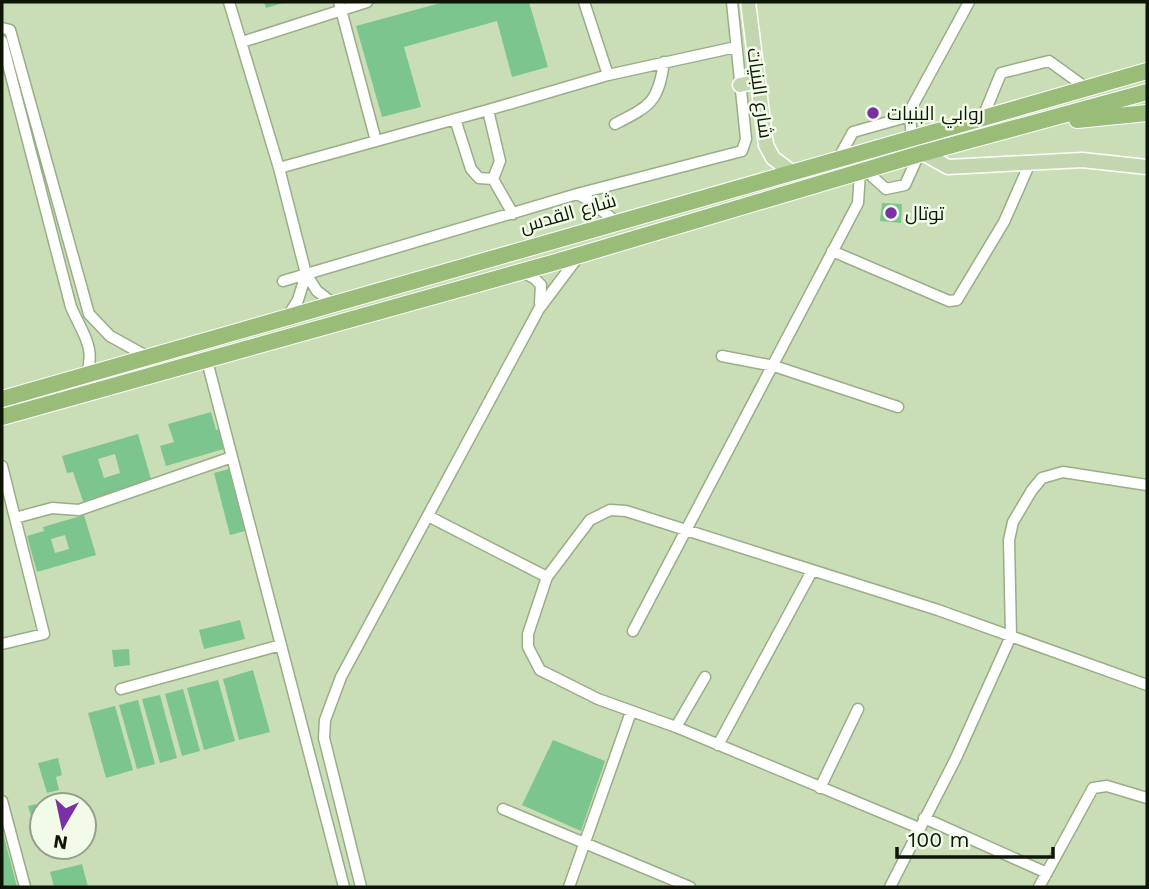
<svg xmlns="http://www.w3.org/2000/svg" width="1149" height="889" viewBox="0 0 1149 889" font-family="'Work Sans',Cairo,sans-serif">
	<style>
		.building { fill: #7dc58e; fill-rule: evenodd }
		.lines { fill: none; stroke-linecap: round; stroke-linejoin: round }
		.minor-casing { stroke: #99ad87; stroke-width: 13 }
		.major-casing { stroke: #fff; stroke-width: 17 }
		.highway-casing { stroke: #fff; stroke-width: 18 }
		.minor { stroke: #fff; stroke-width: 10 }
		.major { stroke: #c2d7af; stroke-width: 14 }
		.highway { stroke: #99bc79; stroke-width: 16 }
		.poi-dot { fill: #7a31a3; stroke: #f1fbe8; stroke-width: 2.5 }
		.labels { text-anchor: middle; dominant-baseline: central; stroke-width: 5; stroke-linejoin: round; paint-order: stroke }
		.street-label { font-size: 19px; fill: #0e1507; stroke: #f1fbe8 }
		.poi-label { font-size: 19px; fill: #0e1507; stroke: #f1fbe8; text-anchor: start }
	</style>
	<rect width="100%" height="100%" fill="#c9deb7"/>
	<!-- building -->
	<path class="building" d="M264 2H286L266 8Z
		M444 2H529L548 67 512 77 497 21 404 47 421 107 382 117 356 26Z
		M882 203 902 204 901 223 880 221Z
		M211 412 216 430 221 428 227 448 166 466 160 446 174 442 168 424Z
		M138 434 151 479 84 504 73 472 67 473 62 456ZM115 454 120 473 104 478 98 459Z
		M233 468 249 530 230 535 214 473Z
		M84 515 96 555 37 572 27 536 44 531 43 527ZM65 535 69 549 55 553 51 539Z
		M240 620 245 639 204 649 199 630Z
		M129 649 130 665 114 667 112 650Z
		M253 670 270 732 239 740 223 679Z
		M218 680 235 741 204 750 187 688Z
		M183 689 200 751 182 756 165 694Z
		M160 695 177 758 160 763 142 699Z
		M138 700 155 764 137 769 119 705Z
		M115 706 133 770 106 778 88 713Z
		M553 740 605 761 581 831 522 805Z
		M58 758 62 775 56 777 59 790 47 793 38 763Z
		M78 795 81 805H44V804Z
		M36 804 39 814 31 816 28 806Z
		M2 833H3L17 887H2Z
		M43 847H77V848L46 856Z
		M82 864 88 887H54L50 872Z"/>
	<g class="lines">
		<defs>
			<path id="minor" d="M229 2 279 168 306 274 317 291 334 304
				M339 2 376 141
				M584 2 608 75
				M2 28 10 30 89 314 110 336 148 357
				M2 41 71 307C81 331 97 348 86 375
				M242 42 367 2
				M983 117 1001 73 1049 61 1085 87
				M455 119 471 169 479 178 493 179
				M615 124C650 106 658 103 664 62
				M912 138 910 116 913 105 969 2
				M838 159 853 132 910 116
				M279 168 488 110
				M866 171 886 189 905 185 919 154
				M577 194 589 200 615 221
				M513 214 493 179 500 161 488 110 608 75 736 47
				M832 251 949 301 957 300 1004 222 1030 163
				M522 272 534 278 541 285 540 303
				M283 281 577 194 742 151 746 139 732 2
				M288 316 298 300 306 274
				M722 356 774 366 898 407
				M207 361 344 887
				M2 466 44 634 2 644
				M430 517 547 577
				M15 518 52 508 79 510 232 457
				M633 631 858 203 860 173
				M121 689 281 645
				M676 727 705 677
				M718 745 812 571
				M820 788 858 709
				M2 801 25 887
				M503 809 690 887
				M924 818 1047 873
				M919 828 676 727 598 699 540 670 528 647V634L547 577 590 520 610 510 626 511 938 610 1147 685
				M361 887 324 738 325 720 341 677 539 309 578 257
				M569 887 631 712
				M890 887 956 758 1011 636 1009 540 1013 522 1032 490 1042 478 1063 472 1147 485
				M1039 887 1093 788 1107 786 1147 798"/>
			<path id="major" d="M748 2 766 145 773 158 793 173
				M740 85 758 81
				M923 153 948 167 1082 160 1147 167"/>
			<path id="highway" d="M1077 120 1147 113
				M2 399 1147 71
				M2 417 556 262 923 153 1147 92"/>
		</defs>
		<!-- minor casing -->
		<use href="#minor" class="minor-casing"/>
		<!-- major casing -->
		<use href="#major" class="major-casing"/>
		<!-- highway casing -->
		<use href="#highway" class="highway-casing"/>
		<!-- minor -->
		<use href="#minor" class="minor"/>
		<!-- major -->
		<use href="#major" class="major"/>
		<!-- highway -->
		<use href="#highway" class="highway"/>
	</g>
	<!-- markers -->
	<g class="poi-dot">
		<circle cx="873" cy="113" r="7"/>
		<circle cx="891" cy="213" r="7"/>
	</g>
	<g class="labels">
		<!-- street labels -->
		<g class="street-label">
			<text transform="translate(760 93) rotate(82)">شارع البنيات</text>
			<text transform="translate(568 213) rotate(-16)">شارع القدس</text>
		</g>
		<!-- poi labels -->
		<g class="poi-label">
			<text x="887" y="113">روابي البنيات</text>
			<text x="905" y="213">توتال</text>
		</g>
	</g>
	<!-- border -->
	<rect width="1149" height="889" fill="none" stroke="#0e1507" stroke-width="7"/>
	<!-- north arrow -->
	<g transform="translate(63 826) rotate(189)"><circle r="33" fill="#f1fbe8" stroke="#969f8e" stroke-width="2"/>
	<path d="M0-5L12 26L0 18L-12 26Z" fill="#7a31a3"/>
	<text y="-10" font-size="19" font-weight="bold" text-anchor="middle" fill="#0e1507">N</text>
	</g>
	<!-- scale -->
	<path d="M897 847v10h156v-10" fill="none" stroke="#0e1507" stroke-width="3.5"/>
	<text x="908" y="847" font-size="21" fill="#0e1507" stroke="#f1fbe8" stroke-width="5" paint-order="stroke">100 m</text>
</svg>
